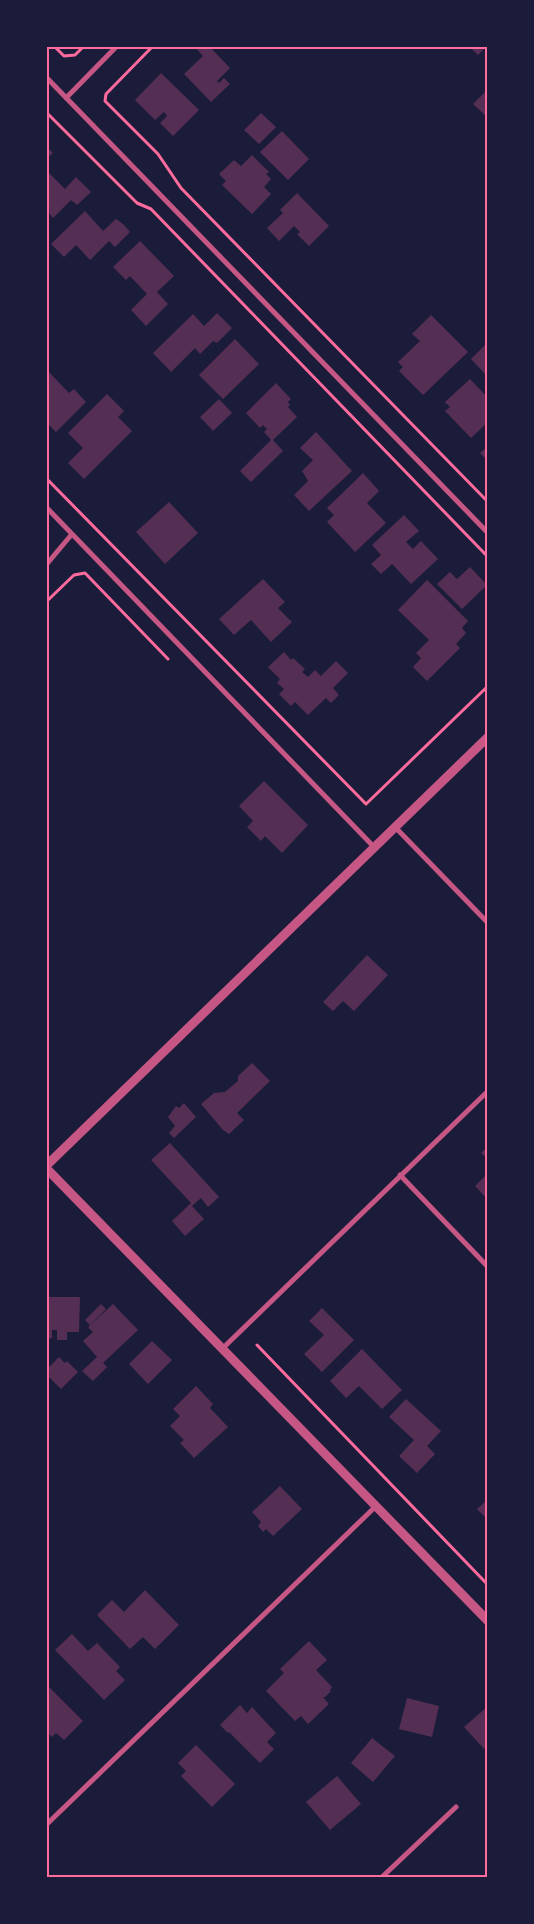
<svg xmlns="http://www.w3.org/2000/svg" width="534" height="1924" viewBox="0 0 534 1924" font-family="'Open Sans',sans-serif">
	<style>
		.building { fill: #542f53 }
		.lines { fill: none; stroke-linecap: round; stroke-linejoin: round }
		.path { stroke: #ff6b9d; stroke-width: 3 }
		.minor { stroke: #c65784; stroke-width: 5 }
		.tertiary { stroke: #c65784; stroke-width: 9 }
		.neatline { fill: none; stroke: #ff6b9d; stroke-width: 2 }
	</style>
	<rect width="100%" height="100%" fill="#1b1b3a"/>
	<!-- building -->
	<path class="building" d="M194 46H213L211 48 230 68 217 81 219 83 224 78 230 84 211 102 184 74 203 56Z
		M469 46H487L478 55Z
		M161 73 199 110 173 136 160 123 167 116 164 112 155 120 135 100Z
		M488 89V118L473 104Z
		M261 113 276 127 259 144 244 130Z
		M282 131 309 159 288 180 260 152Z
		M46 146 53 153 46 159Z
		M252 155 269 172 266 174 271 179 264 187 271 194 252 214 222 185 226 181 219 174 234 160 241 166Z
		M46 170 65 189 76 177 91 192 77 205 71 200 53 218 48 212 46 214Z
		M297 193 329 226 309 246 297 234 300 232 294 226 279 241 267 228 283 213 280 210Z
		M85 211 103 231 116 219 123 224 130 232 115 247 109 241 90 260 76 245 64 257 51 244Z
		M140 241 174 276 157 292 168 304 146 326 131 310 147 294 130 276 126 280 113 267Z
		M217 313 232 328 217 343 213 341 200 354 195 348 171 372 153 353 193 314 204 326Z
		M431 315 468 352 423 395 399 371 403 367 398 362 420 341 412 334Z
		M235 339 259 364 223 399 199 375Z
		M488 342V373L486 375 471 359Z
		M49 372 69 393 74 389 86 402 56 432 46 422V375Z
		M470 379 488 398V422L471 438 445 411 450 407 445 402Z
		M276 383 291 399 288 402 290 405 288 407 297 417 273 440 283 451 251 482 240 471 271 440 264 432 267 429 263 425 260 428 246 413Z
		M107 394 124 411 118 417 132 431 84 479 68 463 83 448 68 433Z
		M219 399 232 413 213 431 200 417Z
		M316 432 352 471 309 511 294 495 308 481 302 471 313 460 300 448Z
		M488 446V461L480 453Z
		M363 473 379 491 367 503 386 523 355 552 327 522 334 515 327 508Z
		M169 502 198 533 165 564 136 532Z
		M404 515 419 531 406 542 413 549 421 541 438 559 411 584 392 564 381 574 371 564 381 555 372 545Z
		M470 567 487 585 462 609 437 584 450 572 457 579Z
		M263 579 285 602 278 608 292 622 271 642 251 620 234 635 219 619Z
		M427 580 468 621 462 628 466 633 456 644 460 648 427 681 413 667 421 658 416 653 429 640 398 610Z
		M284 652 291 660 293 658 305 669 302 672 308 677 315 670 321 676 336 661 348 673 333 688 339 695 331 703 326 698 308 715 295 702 291 706 279 694 284 689 277 683 280 679 268 667Z
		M264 781 308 825 282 853 265 836 261 841 247 827 253 821 239 806Z
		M367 955 388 975 354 1011 343 1001 333 1011 323 1002Z
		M252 1063 270 1081 237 1113 244 1120 229 1134 223 1130 201 1104 214 1093 225 1092 238 1081V1076Z
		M184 1103 196 1117 174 1138 169 1133 175 1126 168 1117 176 1106 179 1108Z
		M170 1143 219 1197 208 1207 201 1198 192 1206 204 1219 185 1236 172 1221 191 1203 151 1160Z
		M488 1146V1159L481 1153Z
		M488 1173V1200L475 1186Z
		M46 1297H80L79 1332H67V1340H57V1330H52V1338L46 1339Z
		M101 1304 106 1309 90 1325 85 1320Z
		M113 1304 138 1330 103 1363 107 1367 93 1381 82 1371 97 1357 83 1341 93 1332 88 1327Z
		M322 1308 354 1340 322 1372 304 1354 324 1335 309 1321Z
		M152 1341 172 1360 148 1384 129 1364Z
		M362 1349 402 1390 382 1409 359 1386 346 1398 330 1381Z
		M59 1357 65 1363 67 1361 78 1372 61 1389 48 1376 50 1374 46 1370Z
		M196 1386 213 1404 210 1408 228 1427 194 1458 180 1443 184 1440 170 1426 180 1416 173 1409Z
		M406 1399 441 1431 427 1446 435 1454 417 1473 399 1456 414 1440 389 1417Z
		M280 1486 302 1509 273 1536 266 1529 263 1532 258 1526 261 1522 252 1512Z
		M488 1499V1520L477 1509Z
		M145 1590 179 1625 155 1649 143 1637 130 1649 97 1615 112 1600 124 1612Z
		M72 1634 88 1651 97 1643 120 1667 116 1671 125 1680 104 1700 55 1650Z
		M309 1641 327 1660 316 1670 332 1687 330 1690 331 1691 325 1697H323L329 1704 308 1724 301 1716 295 1721 266 1691 284 1673 280 1669Z
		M46 1684 83 1721 64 1740 56 1733 52 1737 46 1731Z
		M407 1698 439 1706 432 1737 399 1729Z
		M240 1705 247 1713 252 1707 276 1733 267 1742 274 1749 260 1763 229 1732 228 1733 220 1725Z
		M488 1706V1745L484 1749 464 1727Z
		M372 1738 395 1756 373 1782 351 1763Z
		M196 1745 235 1784 212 1807 181 1776 186 1771 178 1763Z
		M337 1776 361 1804 330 1830 306 1802Z"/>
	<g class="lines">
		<!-- path -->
		<path class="path" d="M54 46 64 56 75 55 84 46
			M153 46 106 94 105 101 158 154 181 188 488 502
			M46 112 137 203 151 209 488 557
			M46 478 366 804 488 686
			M46 602 74 575 85 573 168 659
			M257 1345 488 1585"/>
		<!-- minor -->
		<path class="minor" d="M46 77 488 533
			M66 98 117 46
			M46 507 374 847
			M46 565 72 534
			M395 827 488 923
			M400 1175 488 1267
			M222 1349 488 1091
			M46 1825 375 1507
			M381 1878 456 1807"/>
		<!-- tertiary -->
		<path class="tertiary" d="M46 1166 488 737
			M46 1168 488 1621"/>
	</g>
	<!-- border -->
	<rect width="534" height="1924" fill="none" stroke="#1b1b3a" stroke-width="95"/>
	<rect x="48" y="48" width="438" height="1828" class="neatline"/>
</svg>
